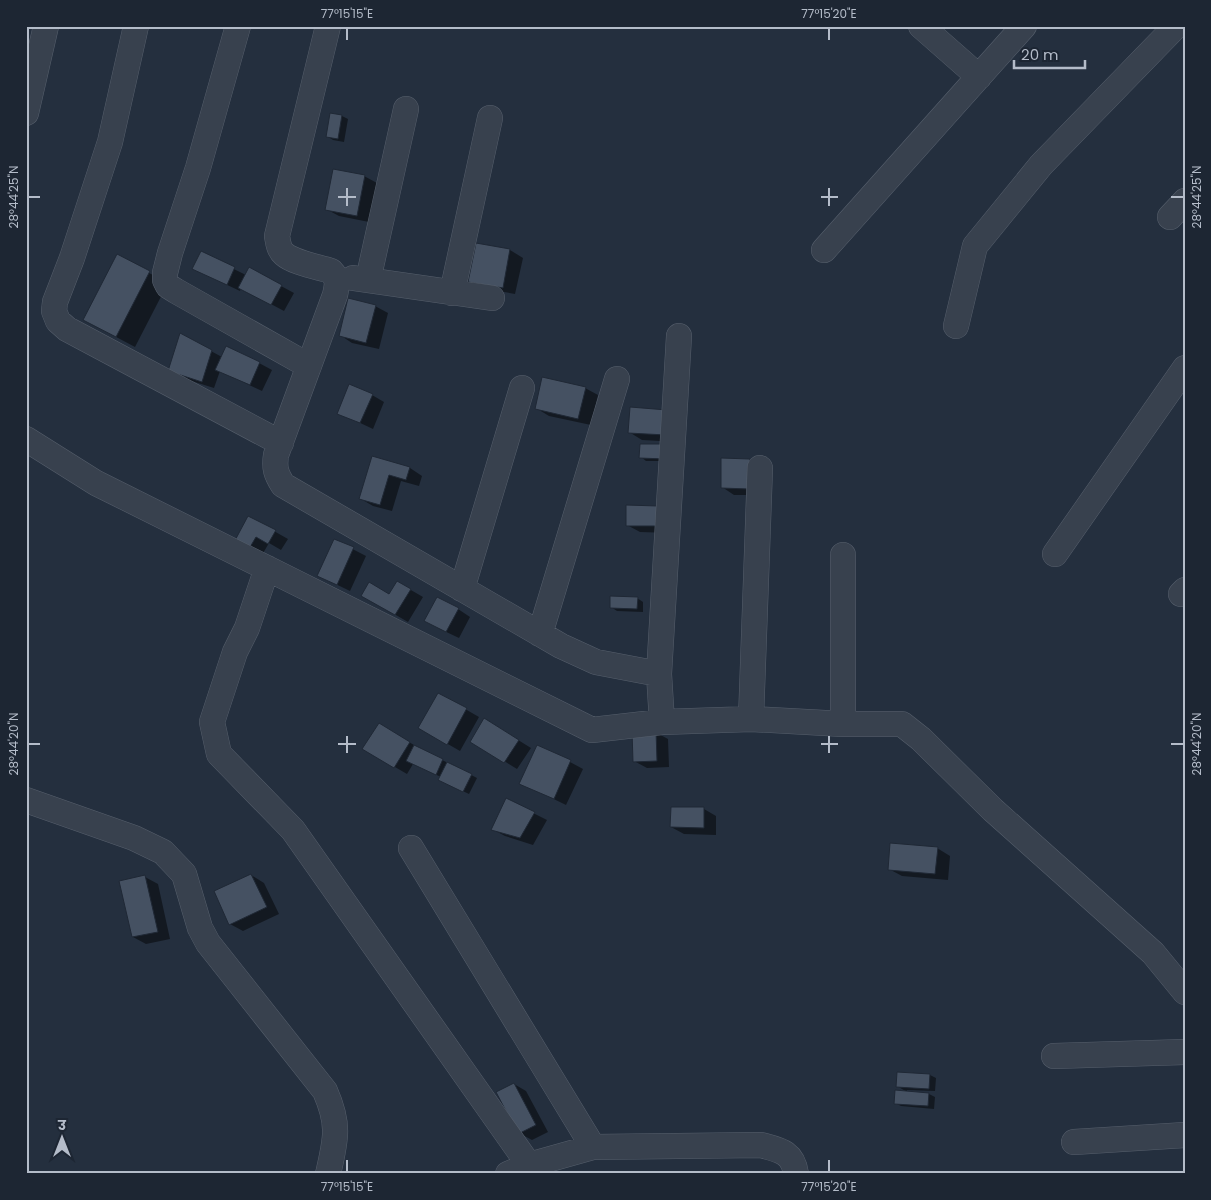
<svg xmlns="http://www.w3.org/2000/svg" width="1211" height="1200" viewBox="0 0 1211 1200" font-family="Poppins,'Noto Sans Devanagari',sans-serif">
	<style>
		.shadow { fill: #0007 }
		.building { fill: #455162; stroke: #1f2835 }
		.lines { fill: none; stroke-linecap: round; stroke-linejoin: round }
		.minor-casing { stroke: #565f6c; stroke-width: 26 }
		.minor { stroke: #38414e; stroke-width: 25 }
		.ticks { fill: none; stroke: #b4bcc9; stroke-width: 2 }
		.neatline { fill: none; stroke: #b4bcc9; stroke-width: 2 }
		.ticks-label { font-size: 12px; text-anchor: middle; fill: #b4bcc9 }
	</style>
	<rect width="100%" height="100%" fill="#242f3e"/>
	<!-- shadow -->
	<path class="shadow" d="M331 114 342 116 348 119 344 142 333 140 327 136Z
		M364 176 377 183 369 222 339 216 326 209Z
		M477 244 510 250 523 258 515 294 482 288Z
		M201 253 246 275 281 286 294 293 284 311 241 288 240 291 206 275Z
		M117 256 168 283 135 347 103 330Z
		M375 306 388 313 379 349 352 343 340 335Z
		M181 335 222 357 259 363 272 370 262 391 220 371 214 388 182 378 169 370Z
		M585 388 598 395 591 425 549 416 536 408Z
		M372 395 384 402 373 429 339 413Z
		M631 409 678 442 642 440 629 432Z
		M672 449 671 461H646L641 457Z
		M373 458 410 468 422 476 419 486 401 481 392 511 373 506 361 499Z
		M749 460 762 467 761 495H734L722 487Z
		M671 514 670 533 640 532 627 525Z
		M249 517 288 539 281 550 269 543 259 560 246 553Z
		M335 540 366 556 350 591 319 576Z
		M397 582 423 597 408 622 363 596 390 595Z
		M637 598 643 602V612L617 611 611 607Z
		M458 609 470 617 459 638 438 628Z
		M439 694 479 717 460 751 420 728Z
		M379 725 421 749 477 778 469 794 446 783 441 777 413 764 407 774 364 749Z
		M497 727 531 748 517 769 472 741Z
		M655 732 668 739 669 767 647 768 634 761Z
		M570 762 583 769 566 805 521 783Z
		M507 800 547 820 533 845 505 836 492 829Z
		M704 809 716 816V835L684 834 671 827Z
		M937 848 950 856 948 880 902 876 889 869Z
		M251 875 264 883 279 914 243 931 230 924Z
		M145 877 158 884 170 939 146 944 133 937Z
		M930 1075 936 1078 935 1091 907 1090V1092L897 1086Z
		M514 1084 526 1091 548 1132 532 1140 519 1133Z
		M896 1092 929 1094 935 1097 934 1109 901 1106 895 1103Z"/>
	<!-- building -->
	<path class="building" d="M330 113 342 115 338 139 326 137Z
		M333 169 365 175 357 216 325 210Z
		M476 243 510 249 503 288 468 282Z
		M201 251 235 267 227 285 192 269Z
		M117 254 150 271 116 337 83 320Z
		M249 267 282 285 271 305 238 288Z
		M348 298 376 305 366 343 339 336Z
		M180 333 212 350 202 382 168 371Z
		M226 346 260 362 250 385 215 370Z
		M542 377 586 387 578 419 535 409Z
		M349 384 373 394 360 423 337 414Z
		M630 407 667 410 666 435 628 433Z
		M640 444H666V459L639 458Z
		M372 456 410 467 406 480 389 475 380 505 359 499Z
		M721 458 750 459 749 489 721 488Z
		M626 505 658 506V526H626Z
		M248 516 276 530 268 544 256 537 246 554 232 546Z
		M334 539 354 547 337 585 317 576Z
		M397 581 411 589 395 615 361 596 369 582 389 594Z
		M610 596 638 597 637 609 610 608Z
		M437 597 459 608 446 632 424 621Z
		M438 693 467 708 447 745 418 728Z
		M484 718 519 740 504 763 470 742Z
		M379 723 410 742 394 768 362 749Z
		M656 730 657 761 633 762 632 731Z
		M414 745 443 759 436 775 406 761Z
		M537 745 571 760 554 799 519 784Z
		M447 762 472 774 463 792 438 780Z
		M506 798 535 812 520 838 491 830Z
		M671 807H704V828L670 827Z
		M890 843 938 847 935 874 888 870Z
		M251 874 267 907 229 925 214 891Z
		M145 875 158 932 132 937 119 881Z
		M897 1072 930 1074 929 1089 896 1087Z
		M514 1083 536 1125 518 1134 496 1092Z
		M895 1090 929 1093 928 1106 894 1104Z"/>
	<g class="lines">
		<defs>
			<path id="minor" d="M136 26 110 142 72 258 55 302 54 311 58 321 67 329 281 443
				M238 26 198 168 170 253 165 273V280L168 286 176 291 309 366
				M328 26 277 236C278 242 279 250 284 254 294 263 319 267 331 271 339 279 337 286 335 295L276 455C274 468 276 474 283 485L561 646 596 662 659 674 662 722 751 719 843 724H902L921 739 993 810 1153 953 1185 992
				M921 26 979 77
				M26 113 46 26
				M1170 217 1185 201
				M824 250 1024 26
				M353 278 492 298
				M368 280 406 109
				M452 293 490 118
				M956 326 975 246 1041 165 1176 26
				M26 439 96 483 592 730 662 722
				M1055 554 1185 368
				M843 555V724
				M267 568 247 628 235 652 212 722 219 754 293 830 529 1165
				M462 589 522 388
				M1181 594 1185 590
				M540 634 617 379
				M659 674 679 336
				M751 719 760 468
				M26 800 134 838 163 852 184 874 200 928 208 943 325 1091C340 1125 336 1139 328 1174
				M411 848 593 1147
				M1054 1056 1185 1052
				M1074 1142 1185 1135
				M508 1174 529 1165 593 1147 761 1145C780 1150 793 1152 796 1174"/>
		</defs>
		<!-- minor casing -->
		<use href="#minor" class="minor-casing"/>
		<!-- minor -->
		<use href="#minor" class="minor"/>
	</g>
	<!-- ticks -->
	<path class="ticks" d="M347 28V40M829 28V40M347 188V206M829 188V206M28 197H40M338 197H356M821 197H838M1171 197H1184M347 736V753M829 736V753M28 744H40M338 744H356M821 744H838M1171 744H1184M347 1160V1172M829 1160V1172"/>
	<!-- border -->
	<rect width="1211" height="1200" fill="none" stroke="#1d2633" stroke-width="55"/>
	<!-- north arrow -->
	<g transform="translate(62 1138)" stroke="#1d2633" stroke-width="4" paint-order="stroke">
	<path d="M0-4L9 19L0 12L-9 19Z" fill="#b4bcc9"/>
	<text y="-8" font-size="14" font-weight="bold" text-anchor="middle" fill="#b4bcc9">उ</text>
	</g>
	<!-- scale -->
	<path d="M1014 60v8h71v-8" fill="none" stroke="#b4bcc9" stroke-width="2.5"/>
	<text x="1021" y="60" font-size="15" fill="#b4bcc9" stroke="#1d2633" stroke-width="4" paint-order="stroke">20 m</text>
	<rect x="28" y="28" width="1156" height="1144" class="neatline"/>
	<g class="ticks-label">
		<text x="347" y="18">77°15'15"E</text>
		<text x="829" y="18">77°15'20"E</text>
		<text transform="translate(14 197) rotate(-90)" y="4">28°44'25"N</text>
		<text transform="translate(1197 197) rotate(-90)" y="4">28°44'25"N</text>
		<text transform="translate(14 744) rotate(-90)" y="4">28°44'20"N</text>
		<text transform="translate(1197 744) rotate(-90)" y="4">28°44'20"N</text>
		<text x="347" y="1191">77°15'15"E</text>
		<text x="829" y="1191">77°15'20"E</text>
	</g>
</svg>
